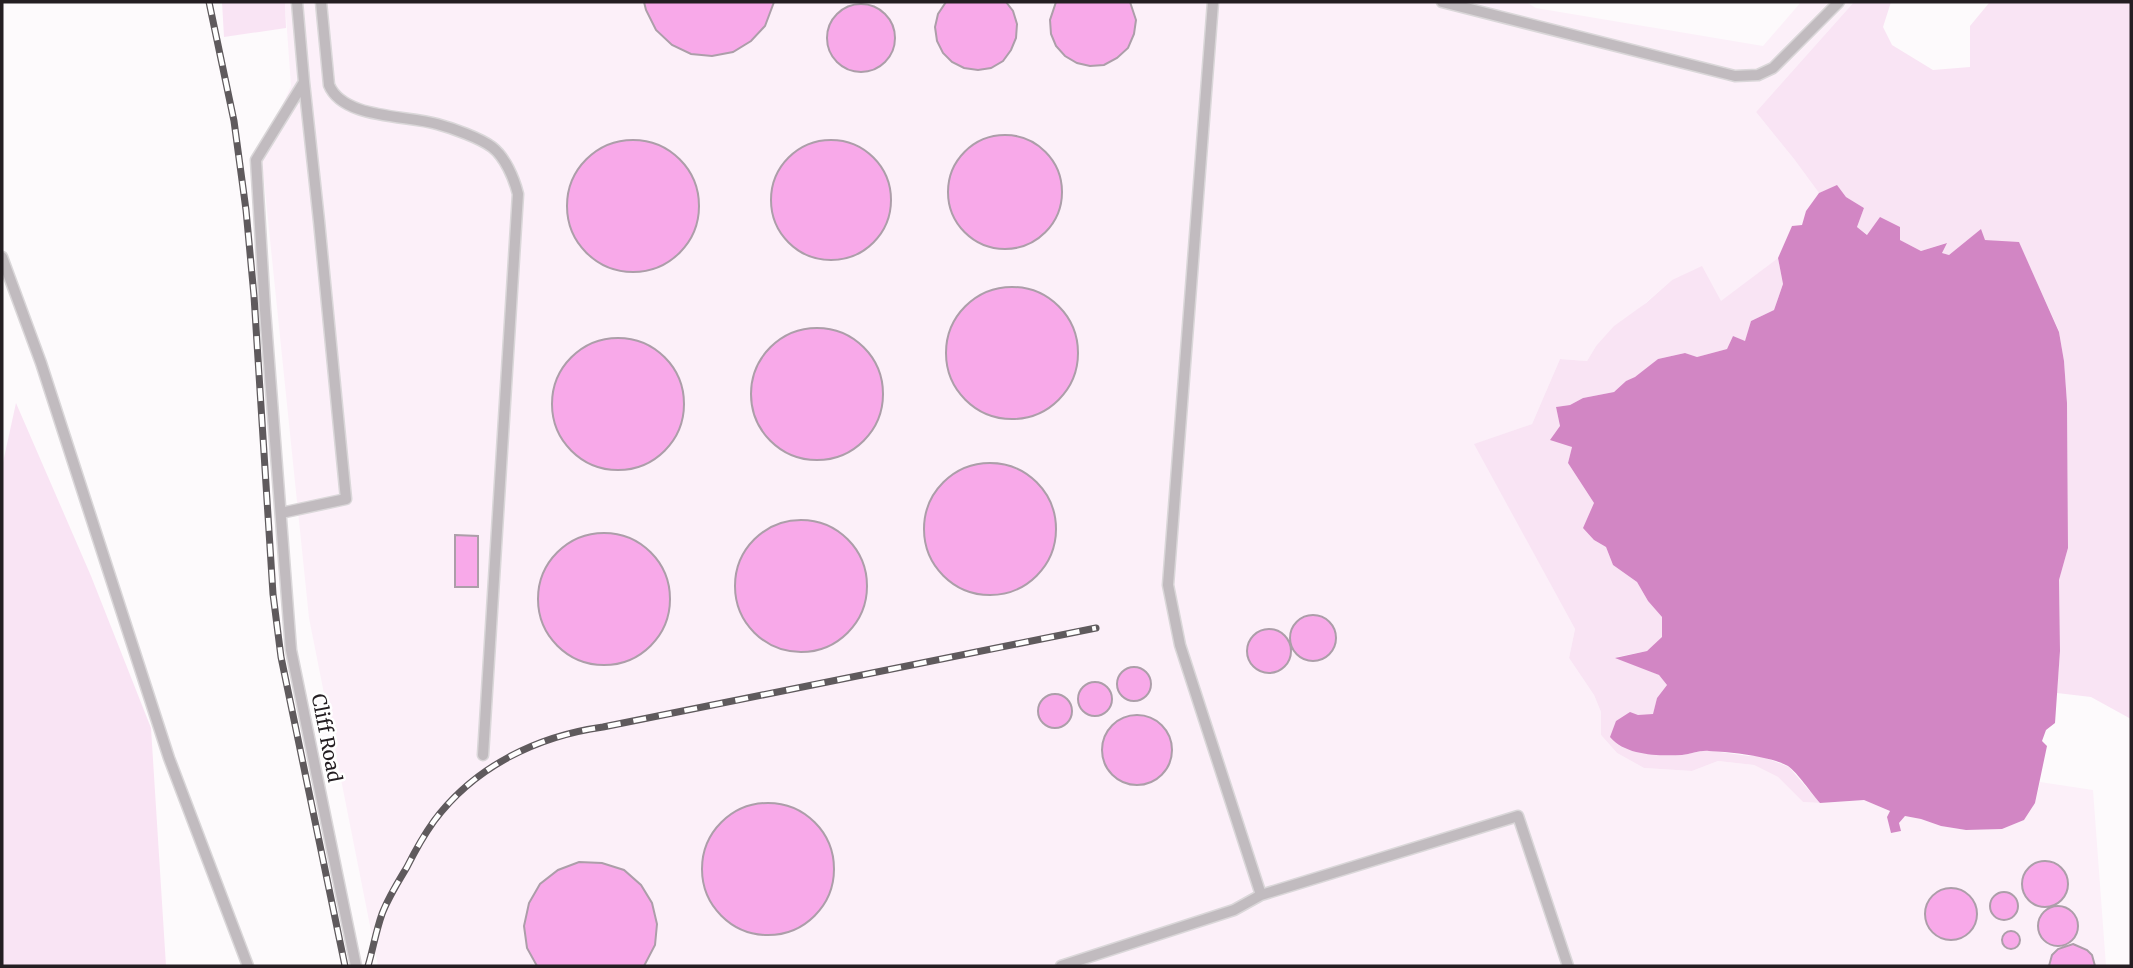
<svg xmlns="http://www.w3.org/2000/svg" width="2133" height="968" viewBox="0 0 2133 968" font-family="Merriweather,serif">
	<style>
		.built { fill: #fcf0f9 }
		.green { fill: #f9e4f4 }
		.water { fill: #d286c4 }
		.building { fill: #f8a9e9; stroke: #ac9ea9; stroke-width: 2 }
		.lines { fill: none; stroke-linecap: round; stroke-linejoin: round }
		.service-casing { stroke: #dad7d9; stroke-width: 13 }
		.service { stroke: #c1bbbf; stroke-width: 10 }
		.rail-casing { stroke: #5f5a5d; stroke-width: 7 }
		.rail { stroke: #fff; stroke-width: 4.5; stroke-dasharray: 13; stroke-linecap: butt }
		.labels { text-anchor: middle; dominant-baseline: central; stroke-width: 5; stroke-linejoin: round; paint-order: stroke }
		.street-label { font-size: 19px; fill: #241e22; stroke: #fff }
	</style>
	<rect width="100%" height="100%" fill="#fdfafc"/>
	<!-- built -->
	<path class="built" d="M285 2H1526L1536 8 1763 46 1801 2H1854L1756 112 1794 159 1819 193 1806 211 1802 225 1792 226 1778 258 1721 302 1672 280 1596 346 1587 361 1560 359 1532 424 1475 444 1575 629 1569 658 1594 695 1601 712V735L1617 753 1644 768 1692 771 1718 761 1754 765 1778 777 1803 802 1820 803 1864 800 1890 811 1887 817 1891 833 1905 816 1921 819 1941 826 1966 830 2002 829 2024 820 2035 803 2040 782 2093 790 2106 966H378L309 618 261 152 291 86Z"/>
	<!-- green -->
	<path class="green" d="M222 2H285L286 28 224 37Z
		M1854 2H1891L1883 27 1892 45 1933 70 1970 67V26L1989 3 2131 2V719L2091 697 2057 693 2060 651 2059 580 2068 548 2067 403 2064 361 2059 331 2019 243 1984 240 1980 230 1949 255 1942 253 1946 243 1921 251 1900 240 1868 235 1857 227 1864 208 1846 197 1837 186 1819 193 1794 159 1756 112Z
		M1778 258 1783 284 1774 310 1751 321 1745 342 1733 336 1727 349 1697 357 1685 353 1658 359 1635 378 1626 381 1614 392 1583 398 1570 405 1556 407 1560 426 1572 447 1568 463 1594 503V540L1606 547 1613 565 1637 582 1648 601 1662 617 1663 637 1647 651 1617 657 1659 675 1667 685 1657 698 1653 715H1638L1682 755 1706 750 1749 756 1759 755 1789 767 1820 803 1803 802 1778 777 1754 765 1718 761 1692 771 1644 768 1617 753 1601 735V712L1594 695 1569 658 1575 629 1474 444 1532 424 1560 359 1587 361 1596 346 1614 326 1646 303 1672 280 1702 266 1721 301Z
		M16 403 91 576 151 728 166 966H2V467Z"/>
	<!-- water -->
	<path class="water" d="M1837 185 1846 197 1864 208 1857 227 1867 235 1880 217 1900 227V240L1921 251 1947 243 1942 253 1949 255 1981 229 1985 240 2019 242 2059 332 2064 361 2067 403 2068 548 2059 580 2060 651 2055 723 2046 730 2042 741 2047 746 2035 803 2024 820 2002 829 1966 830 1941 826 1921 819 1905 816 1899 823 1901 831 1891 833 1887 817 1890 811 1864 800 1820 803C1811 793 1798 773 1788 766 1770 756 1730 752 1709 751 1700 750 1691 754 1682 755 1659 756 1626 756 1610 737L1616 721 1630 712 1638 715 1653 714 1657 698 1667 685 1659 675 1615 658 1647 651 1662 637V617L1648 601 1637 582 1613 565 1606 547 1594 540 1583 528 1594 503 1568 463 1572 447 1550 440 1560 426 1556 407 1570 405 1583 398 1614 392 1626 381 1635 377 1658 359 1685 353 1697 357 1727 349 1733 336 1745 341 1751 321 1774 310 1783 284 1778 258 1792 226 1802 225 1806 211 1819 193Z"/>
	<!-- building -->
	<path class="building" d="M644 2H774L765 26 751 41 733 52 712 56 691 54 672 45 656 30 646 10Z
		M946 2H1006L1013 11 1017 24 1016 38 1011 50 1003 61 991 68 978 70 964 68 952 62 943 53 937 41 935 27 938 14Z
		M1056 2H1130L1136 20 1134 34 1128 48 1117 58 1104 65 1090 66 1077 63 1065 56 1056 46 1051 34 1050 20Z
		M827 38a34 34 0 1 1 68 0a34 34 0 1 1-68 0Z
		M948 192a57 57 0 1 1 114 0a57 57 0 1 1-114 0Z
		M771 200a60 60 0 1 1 120 0a60 60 0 1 1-120 0Z
		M567 206a66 66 0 1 1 132 0a66 66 0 1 1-132 0Z
		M946 353a66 66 0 1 1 132 0a66 66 0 1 1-132 0Z
		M751 394a66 66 0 1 1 132 0a66 66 0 1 1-132 0Z
		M552 404a66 66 0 1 1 132 0a66 66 0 1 1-132 0Z
		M924 529a66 66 0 1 1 132 0a66 66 0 1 1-132 0Z
		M735 586a66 66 0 1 1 132 0a66 66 0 1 1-132 0Z
		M538 599a66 66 0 1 1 132 0a66 66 0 1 1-132 0Z
		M455 535 478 536V587H455Z
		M1290 638a23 23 0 1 1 46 0a23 23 0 1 1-46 0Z
		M1247 651a22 22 0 1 1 44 0a22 22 0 1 1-44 0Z
		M1117 684a17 17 0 1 1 34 0a17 17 0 1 1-34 0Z
		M1078 699a17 17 0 1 1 34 0a17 17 0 1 1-34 0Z
		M1038 711a17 17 0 1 1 34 0a17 17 0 1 1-34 0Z
		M1102 750a35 35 0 1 1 70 0a35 35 0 1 1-70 0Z
		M702 869a66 66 0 1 1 132 0a66 66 0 1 1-132 0Z
		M2022 884a23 23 0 1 1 46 0a23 23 0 1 1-46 0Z
		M579 862 602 863 624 870 641 885 652 903 657 924 655 945 644 966H537L527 948 524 926 529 903 540 884 558 870Z
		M1925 914a26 26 0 1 1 52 0a26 26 0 1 1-52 0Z
		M1990 906a14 14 0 1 1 28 0a14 14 0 1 1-28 0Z
		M2038 926a20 20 0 1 1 40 0a20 20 0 1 1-40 0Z
		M2002 940a9 9 0 1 1 18 0a9 9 0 1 1-18 0Z
		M2073 944 2087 950 2092 955 2095 966H2049L2052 955 2058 949Z"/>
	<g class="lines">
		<defs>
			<path id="service" d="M297 2 304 82 256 160 265 310 291 650 356 966
				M321 2 329 85C343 119 406 115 437 124 452 128 480 138 492 147 505 157 514 178 518 194L483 755
				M1213 2 1168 585 1180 645 1261 895 1518 816 1568 966
				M1442 2 1735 76 1758 75 1773 68 1839 2
				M2 257 41 363 169 758 248 966
				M281 513 346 499 319 221 304 82
				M1061 966 1234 910 1261 895"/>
		</defs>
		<!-- service casing -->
		<use href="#service" class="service-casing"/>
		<!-- service -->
		<use href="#service" class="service"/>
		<defs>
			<path id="rail" d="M209 2 234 121 246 210 254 296 273 594 281 657 345 966
				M368 966C373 949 376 931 382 914 388 898 398 882 407 867 415 851 424 835 434 821 475 766 538 736 603 727L1096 628"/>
		</defs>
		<!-- rail casing -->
		<use href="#rail" class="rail-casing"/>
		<!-- rail -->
		<use href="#rail" class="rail"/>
	</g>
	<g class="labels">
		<!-- street labels -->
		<g class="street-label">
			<text transform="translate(327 738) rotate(79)">Cliff Road</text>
		</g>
	</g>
	<!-- border -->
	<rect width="2133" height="968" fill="none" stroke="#241e22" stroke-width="7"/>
</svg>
